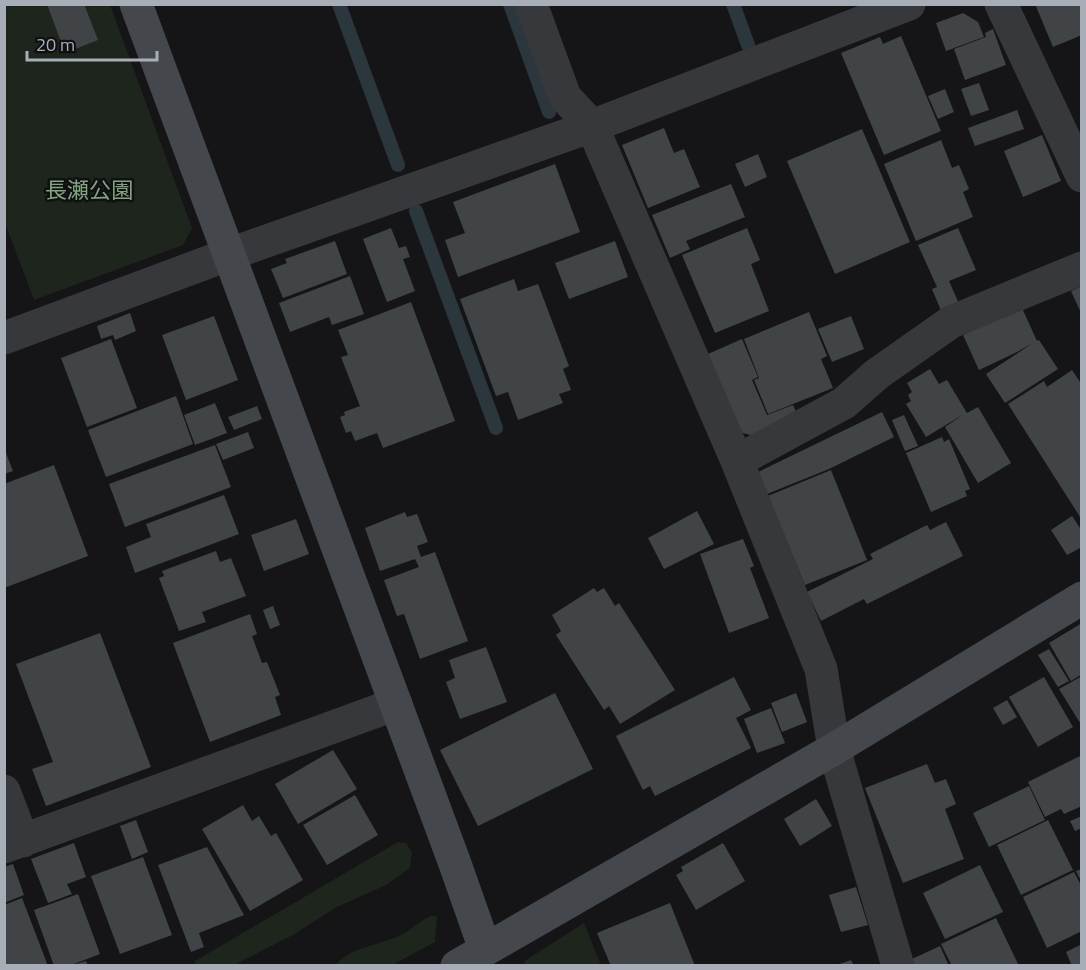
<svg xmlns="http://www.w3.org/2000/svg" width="1086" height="970" viewBox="0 0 1086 970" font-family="'Titillium Web','Noto Sans JP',sans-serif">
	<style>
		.green { fill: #1d251d }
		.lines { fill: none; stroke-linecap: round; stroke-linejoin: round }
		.stream { stroke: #2b373c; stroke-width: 14 }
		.building { fill: #414447 }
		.street { stroke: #36383c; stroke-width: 33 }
		.secondary { stroke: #44474c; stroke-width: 33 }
		.labels { text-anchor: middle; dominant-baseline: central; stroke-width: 5; stroke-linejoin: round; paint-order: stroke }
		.park-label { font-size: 22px; fill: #80a47d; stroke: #101012 }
	</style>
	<rect width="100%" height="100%" fill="#151517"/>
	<!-- green -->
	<path class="green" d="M5 5H110L192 228 183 245 34 300 5 223Z
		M398 842 406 843 412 852 410 868 386 885 335 908 293 935 234 965H194L195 961Z
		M431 916H437L435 942 392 965H336C349 947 380 945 399 936 410 931 419 921 431 916Z
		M584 923 601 965H523L526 960Z"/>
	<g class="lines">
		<!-- stream -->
		<path class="stream" d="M339 4 398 165
			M510 4 549 112
			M733 4 748 45
			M416 211 496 428"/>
	</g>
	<!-- building -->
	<path class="building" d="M47 4H84L98 40 65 53Z
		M1035 4H1082V35L1053 47Z
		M963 13 978 22 984 37 946 51 936 23Z
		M993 29 1006 65 965 80 954 49 986 37 985 33Z
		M901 36 941 131 884 155 841 53 880 37 883 44Z
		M979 83 989 110 971 116 961 89Z
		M945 89 954 112 938 119 928 96Z
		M1017 110 1024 129 975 146 968 128Z
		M664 128 674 153 684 149 700 187 648 208 622 145Z
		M862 129 910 242 835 274 787 161Z
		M1042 135 1061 181 1023 197 1004 151Z
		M941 140 952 168 959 165 969 189 963 192 973 217 916 241 884 164Z
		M758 154 767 177 745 187 735 164Z
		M555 164 580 232 458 277 445 240 465 233 453 202Z
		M731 184 745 217 686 241 690 249 670 258 652 215Z
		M391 228 399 248 406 246 410 257 403 259 415 291 387 302 363 239Z
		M747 228 760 260 751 264 769 311 715 333 682 255Z
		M958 228 976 270 949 281 960 306 942 313 932 289 937 287 918 245Z
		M335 241 347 274 283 298 271 269 287 263 285 259Z
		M615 241 628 277 569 299 555 263Z
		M350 276 364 314 332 325 329 317 290 332 279 303Z
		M514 279 518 291 538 284 569 366 563 369 571 390 559 394 563 403 518 420 508 392 496 396 460 299Z
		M1082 286V315L1071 291Z
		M411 302 455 421 383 448 377 433 355 441 351 431 346 433 340 417 345 415 344 412 360 406 341 357 348 355 338 330Z
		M1022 308 1037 341 1039 340 1058 369 1005 403 986 374 1033 343 1015 353 979 370 963 335Z
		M809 312 827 356 821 359 833 388 768 414 754 380 759 378 744 339Z
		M130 313 136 331 115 340 113 335 101 339 97 326Z
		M214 316 238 380 186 400 162 335Z
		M851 316 864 349 832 362 818 329Z
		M111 339 137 408 87 427 61 358Z
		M742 339 758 377 752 380 767 415 793 405 797 414 758 437 739 432 708 354Z
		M930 369 939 384 947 380 967 413 978 407 1011 463 978 483 945 427 964 414 926 437 906 404 911 401 908 395 912 392 907 383Z
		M1072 370 1082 385V520L1008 404 1044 381 1047 387Z
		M176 396 193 444 106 477 88 430Z
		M215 403 227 433 195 445 184 415Z
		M257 406 262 419 234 430 228 417Z
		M882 412 894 437 829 469 767 494 756 473Z
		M904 415 918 446 905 451 892 420Z
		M248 432 254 448 223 460 216 444Z
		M942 437 944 442 949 439 970 489 965 491 967 496 931 512 906 453Z
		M215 445 231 487 125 527 109 484Z
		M4 448 13 471 4 474Z
		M54 465 88 556 4 588V484Z
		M831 470 867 560 805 585 768 496Z
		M224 495 239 534 135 573 126 547 151 537 146 524Z
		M697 511 714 544 664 569 648 538Z
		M405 512 407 517 417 514 428 542 417 546 421 557 435 552 468 641 420 659 404 614 397 616 384 580 419 567 415 559 380 571 365 528Z
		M1072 516 1082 531V547L1067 555 1051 530Z
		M296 519 309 554 264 571 251 535Z
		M946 522 963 556 867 604 864 599 821 621 807 592 873 559 870 554 927 525 930 530Z
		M743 539 754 566 750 568 769 618 729 633 700 554Z
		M216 551 220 562 231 558 246 596 202 612 206 622 179 631 159 578 164 576 162 571Z
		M594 588 597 592 604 588 615 606 619 603 675 690 620 724 609 706 604 710 556 635 561 631 552 615Z
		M273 606 280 625 270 629 263 610Z
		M250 614 257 634 252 636 262 663 267 662 280 695 275 697 281 715 210 742 173 643Z
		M1082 623V674L1071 681 1049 643Z
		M100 633 151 767 46 806 32 769 53 762 16 664Z
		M486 647 507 702 460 719 446 682 455 678 449 660Z
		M1049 649 1069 681 1058 687 1038 655Z
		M1082 676V726L1059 689Z
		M734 677 751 710 736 718 751 748 655 796 650 786 643 790 616 736Z
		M1044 677 1073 727 1038 747 1009 697Z
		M555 693 593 769 478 826 440 750Z
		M796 693 807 722 782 732 771 703Z
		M1007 700 1017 717 1003 725 993 708Z
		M771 708 785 743 757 753 744 719Z
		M333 750 357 789 298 824 275 784Z
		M1082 755V806L1064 814 1061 809 1045 817 1028 782Z
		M927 764 935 783 946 779 956 804 945 809 964 859 903 883 865 788Z
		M1029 786 1045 820 989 847 973 813Z
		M355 795 378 835 327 865 303 825Z
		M816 799 832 826 800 846 784 819Z
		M243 805 252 821 259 816 271 836 276 833 303 880 250 911 202 829Z
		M1082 816V828L1075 831 1070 821Z
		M136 820 148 852 132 859 120 826Z
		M1048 820 1073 870 1021 895 997 845Z
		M74 843 86 877 67 884 72 894 48 903 31 859Z
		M723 843 745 881 696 910 676 875 683 871 681 867Z
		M207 847 244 915 199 933 204 947 191 952 158 865Z
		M143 857 172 935 120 954 91 876Z
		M13 864 24 895 4 903V867Z
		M980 865 1003 912 945 939 923 893Z
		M1082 869V883L1076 871Z
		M1074 872 1082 887V931L1047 948 1023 897Z
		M856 887 868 925 841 932 829 895Z
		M78 894 100 954 69 966H54L34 910Z
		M22 898 48 966H4V905Z
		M670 903 695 966H611L597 933Z
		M996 918 1019 966H952L941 944Z
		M1082 944V966H1072L1066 952Z
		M940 946 949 966H915L912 959Z
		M851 960 854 966H837V965Z
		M86 961 88 966H73V965Z"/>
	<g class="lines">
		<!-- street -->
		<path class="street" d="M531 4 565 97 592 126 737 461 821 669 834 749 898 966
			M1001 4 1082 176
			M4 338 230 254 592 126 909 4
			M737 461 844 403 877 374 951 322 1082 268
			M4 791 23 841
			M4 847 396 704"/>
		<!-- secondary -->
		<path class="secondary" d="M136 4 454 861 485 949
			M457 966 834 749 1082 598"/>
	</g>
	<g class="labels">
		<!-- park labels -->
		<g class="park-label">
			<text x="89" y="190">長瀬公園</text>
		</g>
	</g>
	<!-- border -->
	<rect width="1086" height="970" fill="none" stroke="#a7aeb8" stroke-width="12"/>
	<!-- scale -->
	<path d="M27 51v9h130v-9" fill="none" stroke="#a7aeb8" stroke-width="3"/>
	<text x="36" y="51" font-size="18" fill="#a7aeb8" stroke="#101012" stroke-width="4.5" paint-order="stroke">20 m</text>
</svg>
